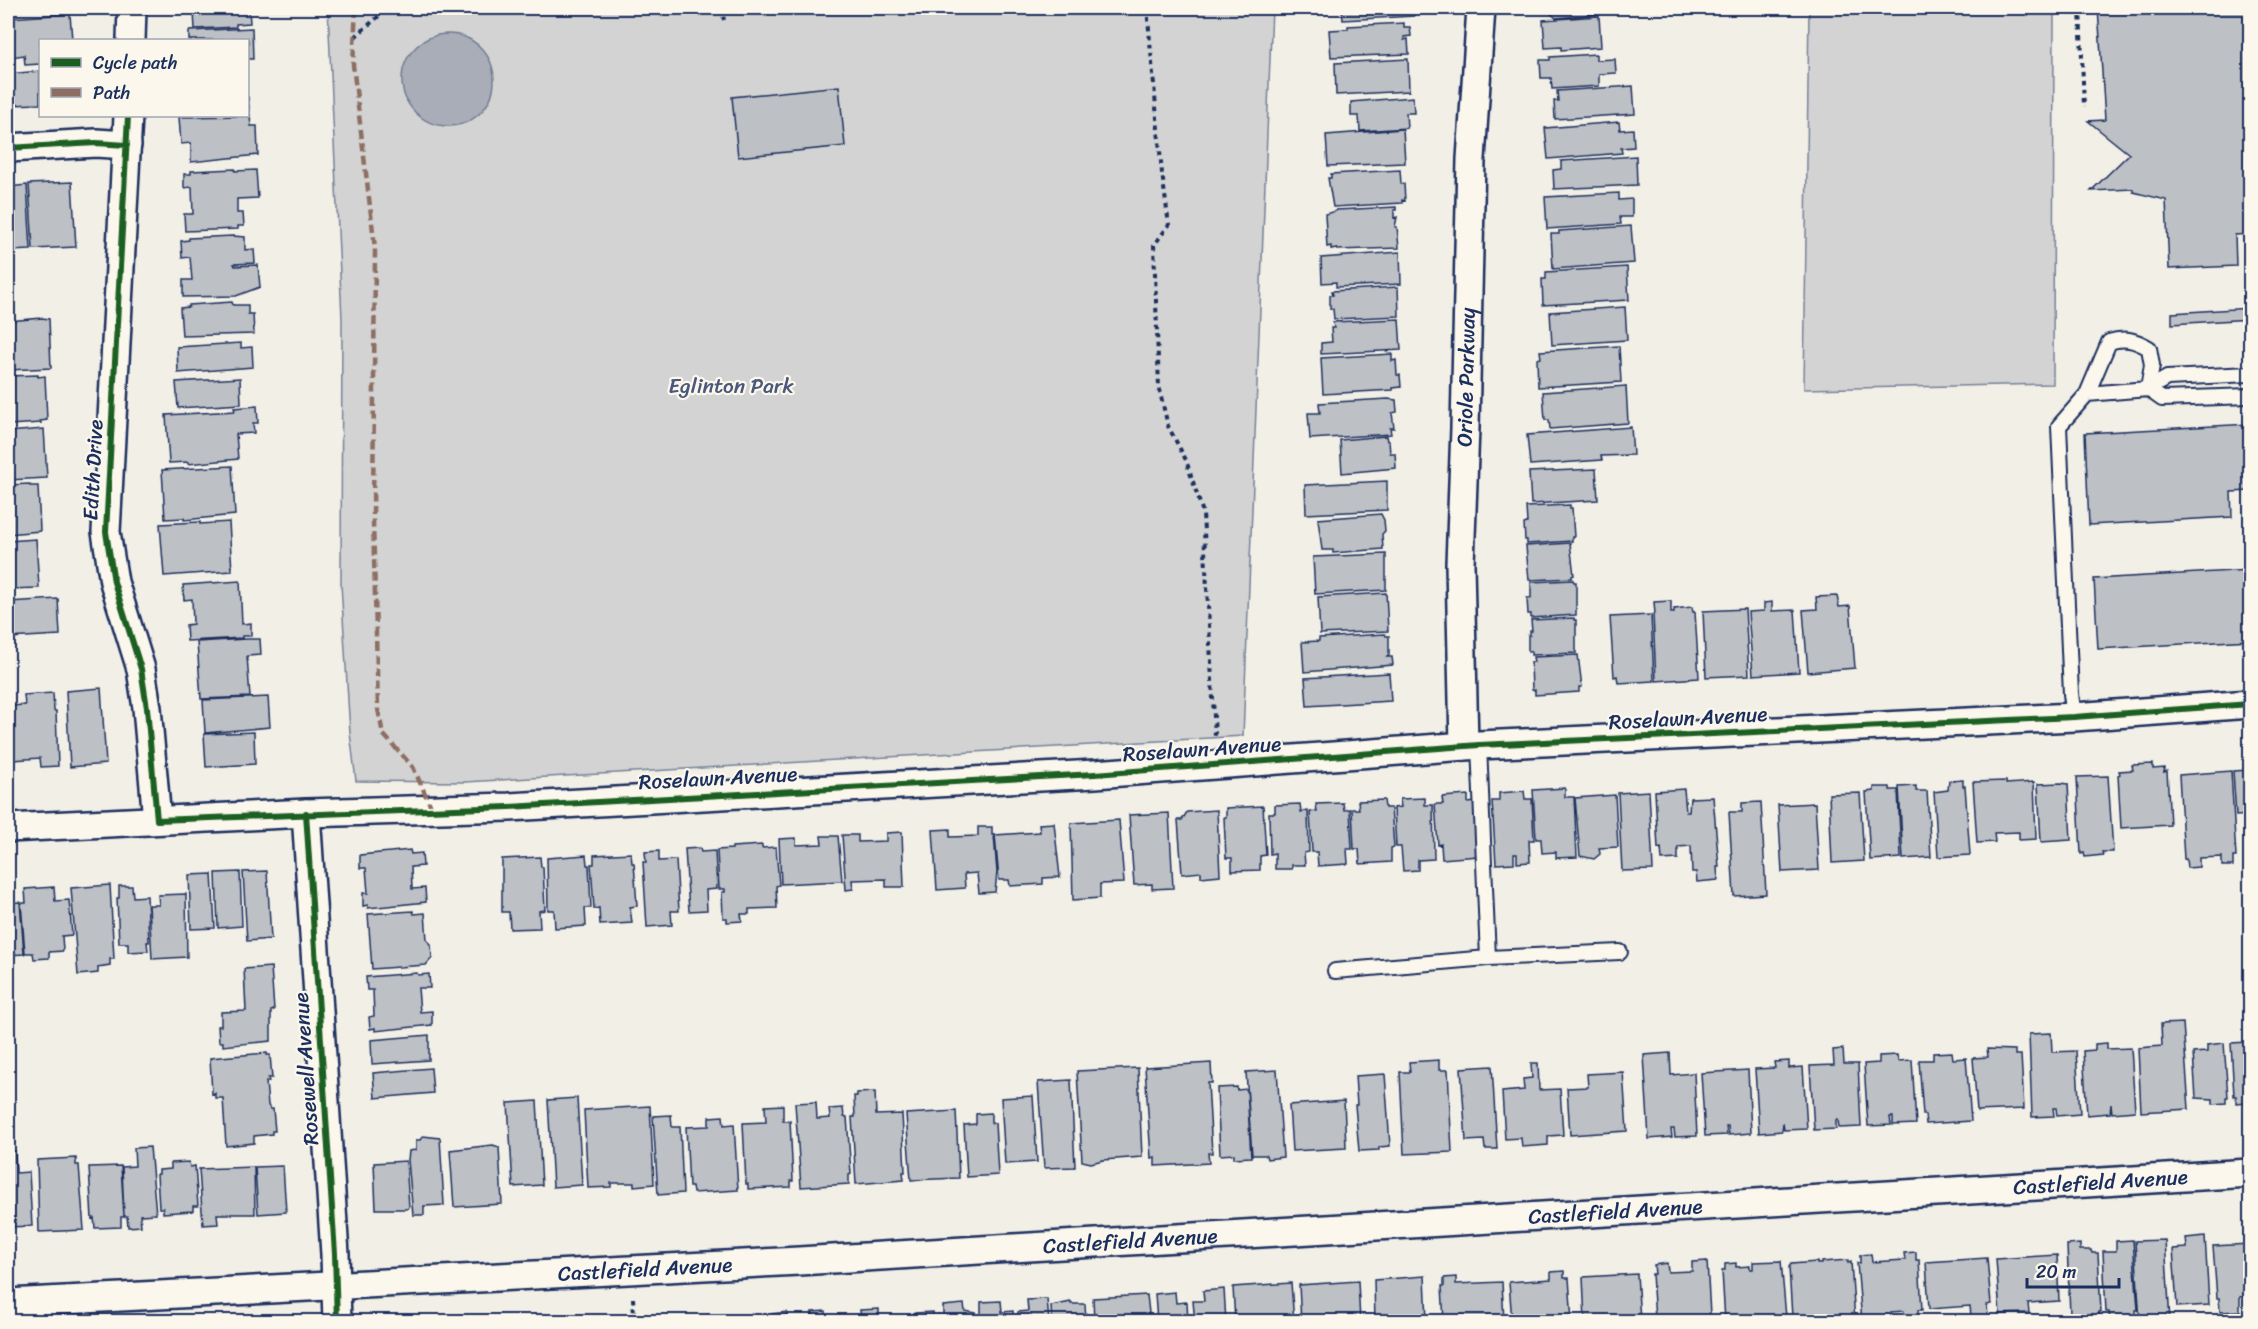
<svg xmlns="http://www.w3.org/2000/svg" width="2258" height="1329" viewBox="0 0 2258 1329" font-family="Sriracha,sans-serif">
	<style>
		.green { fill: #d2d3d2; stroke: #768198; stroke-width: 1.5 }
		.water { fill: #a9adb7; stroke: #707b93; stroke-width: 1.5 }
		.building { fill: #bdc0c4; stroke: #1b2f5e; stroke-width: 1.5 }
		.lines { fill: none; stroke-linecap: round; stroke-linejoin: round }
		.lane-casing { stroke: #1b2f5e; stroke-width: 18 }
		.street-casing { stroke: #1b2f5e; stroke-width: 32 }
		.path { stroke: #1b2f5e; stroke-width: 4; stroke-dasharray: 4.5 4.5; stroke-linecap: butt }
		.lane { stroke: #fbf7ec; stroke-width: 14 }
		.street { stroke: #fbf7ec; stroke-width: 27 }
		.quiet { stroke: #8d6e63; stroke-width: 4.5; stroke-dasharray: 9 4.5; stroke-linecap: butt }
		.cycleway-casing { stroke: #fbf7ec; stroke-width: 10 }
		.cycleway { stroke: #1b5e20; stroke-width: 6 }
		.labels { text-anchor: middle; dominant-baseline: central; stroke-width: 4.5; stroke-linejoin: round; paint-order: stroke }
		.street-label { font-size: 21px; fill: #1b2f5e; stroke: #fbf7ec }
		.park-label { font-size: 21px; fill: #49587b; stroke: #fbf7ec }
	</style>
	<rect width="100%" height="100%" fill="#f2efe6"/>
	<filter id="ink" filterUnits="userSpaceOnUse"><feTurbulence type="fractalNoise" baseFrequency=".0167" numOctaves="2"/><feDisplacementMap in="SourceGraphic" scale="12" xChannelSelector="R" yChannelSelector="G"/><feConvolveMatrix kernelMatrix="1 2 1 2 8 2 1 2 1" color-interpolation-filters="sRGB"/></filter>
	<g filter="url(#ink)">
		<!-- green -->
		<path class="green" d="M328 8H1272L1243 736 465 782 356 781 350 733 341 584 342 319Z
			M1809 8H2054L2053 384 1804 389Z"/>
		<!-- water -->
		<path class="water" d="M402 80a46 46 0 1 1 92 0a46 46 0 1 1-92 0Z"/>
		<!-- building -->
		<path class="building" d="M183 8H252L253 9 249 10 250 23 236 24V27L195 29 194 12H184Z
			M1342 8H1414V16L1343 20Z
			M1545 8H1620V12L1556 18 1550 13V8Z
			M2098 8H2250V234L2235 235 2236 266 2169 269 2166 200 2133 192V189L2091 191 2129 154 2088 121 2105 120Z
			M70 14 72 40H40V64L25 65 24 55 11 57 10 41 8 42V18Z
			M1599 16 1601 47 1561 50V47L1545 48 1543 20Z
			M1404 23V27H1410L1411 36 1404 37V40L1408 39 1409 54 1331 57 1329 30 1348 29V26Z
			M252 28 253 59H248V40H189V31Z
			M1596 54V60L1615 59 1616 73 1599 74V86L1552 89 1551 78H1541L1540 60H1550V57Z
			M1408 59 1409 91 1336 95 1335 63Z
			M40 71V104L8 105V74Z
			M839 86 845 146 738 157 732 97Z
			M1633 86 1635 114 1555 119 1554 101H1558L1557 91Z
			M248 96 251 126H257L258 155 191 162V143L181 144 179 117 248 116Z
			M1413 97 1414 113H1406L1407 128 1360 131 1359 116H1351V102Z
			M1619 122 1620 130 1633 129 1634 147 1621 148 1622 153 1548 159 1545 128Z
			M1403 129 1405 163 1328 166 1326 135Z
			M1636 156 1637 185 1554 189 1553 170 1561 169V161Z
			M235 169V171L256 170 258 198 237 199V213H243L244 226H238V229L185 231 184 214H193L192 187 184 188V174H191V171Z
			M1400 170 1401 184H1404L1405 201 1402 200V203L1333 207 1328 178H1331V174Z
			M72 182 76 247 33 249 29 184Z
			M27 185 31 250 8 251V187Z
			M1619 193V200L1632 199V217H1620L1621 224 1547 229 1545 197Z
			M1396 207V210H1394V218L1397 217 1395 227H1397L1399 248 1337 250V248L1331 249V246L1327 247 1325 214 1336 211V210Z
			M1631 226 1634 263 1553 269 1551 234H1559V231Z
			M233 236 245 237V250L254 249 255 263 234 264 235 266 258 265 260 287 236 296 183 297V280H192L190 257 182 258 181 241 189 240V238Z
			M1400 252 1401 284 1336 287V282L1322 283 1321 258Z
			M1627 267 1629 300 1543 305 1542 279H1546V272Z
			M1398 287 1399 316 1334 319 1333 309H1330V295H1333L1332 291Z
			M232 302 233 305H248V314H253L254 334 182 336 180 308 189 307V305Z
			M1625 307 1627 340 1552 345 1550 312Z
			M2250 308V319L2172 324V313Z
			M42 318 49 319 51 368 8 370V321Z
			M1399 319 1401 350 1321 354V343L1332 342 1331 328H1334L1333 322Z
			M241 343V348L252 347 253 367 178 373 177 347Z
			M1619 346 1621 382 1538 387 1537 359 1541 358 1540 351Z
			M1392 354V361L1396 360 1397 375H1400L1401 387 1393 388V390L1323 394 1321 358Z
			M38 375V377L45 376 47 420 40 421 41 423 8 425V376Z
			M240 378 241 404 178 408 176 382Z
			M1626 386 1628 423 1550 429 1549 420H1545L1543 392Z
			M1388 399 1396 400 1397 412 1392 413 1394 428H1390L1391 434 1310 439 1308 413H1320L1319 403Z
			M257 406 258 423H253L254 433 236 434 238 459 188 464V462L169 463 166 415 235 411 234 408Z
			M2250 424V491L2231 492 2232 517 2089 525 2085 433Z
			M1631 427 1633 455 1601 456 1602 460 1530 465 1527 435Z
			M44 429 47 478 8 480V432Z
			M1386 436 1387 441H1389L1390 453H1395L1396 468 1342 473 1340 440Z
			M232 466 235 515 184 520V518L165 519 162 470Z
			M1596 469 1598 500 1531 504 1529 472Z
			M1387 481V510L1306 514 1305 485Z
			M30 484V486H38L40 531 8 534V485Z
			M1570 505V508H1572L1574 537H1572V541L1527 544V540H1525L1524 524 1527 523 1526 507Z
			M1381 514 1384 520 1385 531 1382 534 1383 549 1333 553V550H1322L1318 519Z
			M200 522V524L229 522 232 571 164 576 160 524Z
			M36 539 39 588 8 589V541Z
			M1570 543 1574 575 1572 576V578L1529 580 1526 546Z
			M1386 554V590L1315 594 1313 557Z
			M2250 570V640L2098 649 2094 579Z
			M1573 580 1574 582H1576V615L1531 618V614H1528L1527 598H1531V582Z
			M240 581 242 624 251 623V636H242V638L187 641 186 625 193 624 192 599 184 600 183 585Z
			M1386 593 1388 631 1320 634 1318 597Z
			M1837 596 1839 607 1850 606 1855 668 1808 672 1803 610 1817 609 1816 597Z
			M58 599 60 635 8 638V602Z
			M1671 601V613H1674V609L1692 607 1693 612H1695L1699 678 1656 681 1653 614H1655L1654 602Z
			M1772 602V611L1795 610 1799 672 1753 675 1748 612 1764 611V603Z
			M1745 609 1749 675 1706 677 1703 611Z
			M1651 615 1654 681 1618 683 1617 676 1614 677 1610 617Z
			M1574 618V620H1576V653L1531 655V651L1528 652V635H1530V631H1532L1531 620Z
			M1385 634 1386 636H1389V655L1387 657H1392L1393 665 1304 672 1302 642 1319 641V638Z
			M246 639H260L261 655 247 656 250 697 201 699 197 642Z
			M1578 655 1582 687H1579V692L1535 695V690H1532L1531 662H1534L1533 657Z
			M1389 673 1391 701 1307 706 1305 678Z
			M101 688 106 764 70 767 66 691Z
			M53 693 54 711H56L58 766 41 767 40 758 13 760V768L8 769V703H11V706L25 705 24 695Z
			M268 697 270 727 205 733 203 700Z
			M254 732 255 764 206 767 204 734Z
			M2153 764V769L2165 768 2164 772 2167 771 2170 825 2121 828 2118 775 2120 774 2119 771 2133 770 2132 765Z
			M2250 770V815L2236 816 2233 771Z
			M2231 771 2236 857H2233V866H2222V857L2199 858V867L2187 868 2186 859H2184L2179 775Z
			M2108 776 2113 852H2102L2103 855 2085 857 2084 853 2081 854 2077 777Z
			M1963 780V786H1965L1970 855 1938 857 1934 792 1948 790 1949 781Z
			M2006 781V784L2034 782 2036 839 2019 840V832L1994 833 1995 842 1977 843 1973 782Z
			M2061 783 2068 784 2071 840 2041 842 2038 784Z
			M1916 786V791H1927L1931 857 1903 859 1899 787Z
			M1874 787H1890V790H1898L1901 858 1870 860 1866 792 1874 791Z
			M1565 788V797H1574L1577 857 1556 858V852L1542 853 1541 839H1536L1533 790Z
			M1684 789 1686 812H1689L1690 798 1713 797 1719 867H1717L1718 880 1697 882 1696 872H1692L1691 846 1678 847V859L1662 860 1661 848 1658 849 1655 791Z
			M1524 791 1525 799H1532L1534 840H1529L1530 862 1517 863V854H1514V863L1496 864 1492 801H1499V793Z
			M1649 791 1653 870 1622 871 1618 793Z
			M1860 793 1864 861 1832 863 1829 794Z
			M1468 795V803L1475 802 1478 856 1442 859 1441 844 1438 845 1435 804H1443L1442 797Z
			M1615 795 1618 847 1599 848 1600 854 1594 859 1580 856 1575 798Z
			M1425 798V805H1433L1434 859 1418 860V870L1403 871 1401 847H1396L1394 808 1401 807 1400 799Z
			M1384 800 1385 808H1391L1394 847 1391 848V862L1360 864 1359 849H1354L1352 809H1359L1358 801Z
			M1761 802 1766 894 1734 896 1729 812H1742V803Z
			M1343 803 1344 810 1350 809 1352 849H1347L1348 864 1318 866 1317 852H1312L1310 812 1317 811 1316 804Z
			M1815 803 1819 870 1782 872 1778 805Z
			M1300 804 1301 812 1308 811 1309 852 1304 853 1305 865H1292V869H1275V853L1270 854 1269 813H1275V805Z
			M1263 806 1266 855 1260 856V870L1232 871V858H1226L1224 817H1226V808Z
			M1217 810 1220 875 1201 877V872L1182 874 1178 820H1182L1187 812Z
			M1169 813 1173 888 1152 889V884L1134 885 1129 815Z
			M1119 820 1124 883 1100 884V898L1073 900 1071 823Z
			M1054 823 1060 877 1043 878V884L1010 886 1009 880H999L995 835 1040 832 1039 824Z
			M978 827H992V835H994L997 872 995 892 979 893 977 873 964 874 965 888 937 890 933 830 950 829V837L978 836Z
			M902 832 904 887H886V879L852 880 853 889 846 890 842 835H858V842L886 841V833Z
			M821 836H838L842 881 781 884 779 839 796 838V845L822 844Z
			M762 845V848L776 847 779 885 776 886 777 908 749 909V914H741L742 921 727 922V918H723L722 892H725V889H719L717 850 732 849V847Z
			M700 848 701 852 715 851 717 889 706 890 707 910 689 911 685 849Z
			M410 850 411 854 422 853 423 866 411 867 412 889 425 888 426 902 368 908V905L363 906V893H368L366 868H360V855Z
			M659 851V861L676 860 679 911H671L672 925 647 927 643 862H646L645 852Z
			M631 853 632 863H634L637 906 630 907 632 923 600 925 599 908 594 909 591 864H594V855Z
			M586 855 587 865H589L591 908H585L586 926 555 928 554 910H548L547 858Z
			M540 857 541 867H543L545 910 539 911 540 928 510 929 509 912H502V859Z
			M267 871 271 939 247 941 243 872Z
			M240 872 242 926 218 928 216 873Z
			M212 874 215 928 191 929 189 875Z
			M110 885 114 959H110V965L98 967V973L78 975 71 888Z
			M119 886H132L133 897 147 896 149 942H147L148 951 128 952V943H119L117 898H119Z
			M54 887 55 901 69 900 72 935 62 936 63 951 49 952V958L34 959 33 953H25L21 903H26L25 889Z
			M186 894 187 957 152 959 149 905H159L158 895Z
			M20 902 24 954 8 955V903Z
			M413 911 414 914 425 913 427 940 431 944 432 958 426 965 372 969 368 914Z
			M271 967 274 1010 271 1011V1041L223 1046V1042H219L218 1026H221V1012L246 1011 244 969Z
			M417 973 418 975 429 974 430 988H418L420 1012 432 1011V1025L375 1031V1028L370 1029 369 1017 374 1016 373 990H367L366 977Z
			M2183 1023 2189 1109 2141 1112 2138 1048 2162 1046 2161 1024Z
			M2051 1033 2052 1052 2076 1051 2080 1114 2057 1116 2056 1108H2053L2054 1116 2032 1117 2029 1034Z
			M429 1035V1060L372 1064 371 1040Z
			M2249 1042 2250 1098H2246L2247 1102 2236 1103V1096H2234L2231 1043Z
			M2107 1043V1049L2131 1048 2135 1111 2112 1113 2111 1104 2110 1113 2087 1115 2083 1051 2095 1050V1044Z
			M2224 1043 2228 1097H2226V1103L2213 1104V1099L2196 1098 2193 1053 2207 1052V1045Z
			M1843 1049 1844 1064H1858L1861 1127 1839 1128 1838 1120H1836V1129L1814 1130 1810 1066 1834 1065 1833 1050Z
			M1987 1049 2015 1050V1055H2021L2024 1109 1977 1111 1973 1058 1988 1057Z
			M1952 1052 1953 1059 1966 1058 1971 1121 1926 1124 1925 1115H1923L1919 1060H1933V1053Z
			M267 1053V1055H270L272 1078H268L269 1082H266L268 1105 270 1109H273L275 1131H272V1134L254 1136V1143L226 1146 223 1098H215V1093L212 1094 210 1058Z
			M1670 1053 1671 1075 1694 1073 1697 1136 1675 1137 1674 1129H1671L1672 1137 1649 1139 1644 1055Z
			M1897 1055 1898 1061 1912 1060 1916 1124 1893 1125V1117H1890L1891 1125 1868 1126 1864 1064 1879 1063V1056Z
			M1439 1060V1070H1448L1452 1152 1404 1154 1400 1072H1410L1409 1062Z
			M1789 1061V1068L1803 1067 1807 1129 1784 1130 1783 1123 1782 1131 1759 1133 1755 1069 1775 1068 1774 1062Z
			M1211 1063 1212 1083H1208L1212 1153H1208L1209 1163 1155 1166V1157L1151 1158 1145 1067Z
			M1531 1063H1538L1539 1090 1560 1089 1563 1135 1548 1136V1145L1522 1147 1521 1138 1505 1139 1502 1092 1524 1090 1523 1079 1532 1078Z
			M1492 1066 1497 1149H1485L1484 1140 1466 1141 1461 1068Z
			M431 1068 433 1093 375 1098 373 1073Z
			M1138 1068 1142 1157 1103 1160 1091 1163 1082 1161 1077 1071Z
			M1277 1070 1283 1157 1267 1159 1266 1155H1252L1246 1072Z
			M1748 1070 1751 1133 1729 1135 1728 1126H1726L1727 1135 1705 1136 1701 1073Z
			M1623 1072 1627 1131 1570 1135 1567 1088 1588 1087 1587 1074Z
			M1385 1074 1390 1146 1379 1147V1150L1359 1151 1355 1105H1357L1355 1076Z
			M1071 1080 1075 1167 1044 1168 1038 1082Z
			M1237 1087V1090L1247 1089 1251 1157 1234 1158V1154L1220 1155 1217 1088Z
			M875 1092 876 1115 902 1114 905 1172H903L904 1180 856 1184 852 1117H855L854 1096H857V1093Z
			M1033 1096 1037 1162 1005 1164 1001 1098Z
			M577 1098 582 1185 553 1187 548 1100Z
			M537 1101 542 1185 513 1187 508 1103Z
			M1344 1101 1346 1148 1292 1151 1289 1105Z
			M816 1102 817 1119 830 1118 829 1109 843 1108 844 1117H847L851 1174 849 1175V1184L801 1187 795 1103Z
			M783 1105V1121H790L793 1181H791V1187L748 1189V1184H746L743 1123 766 1122 765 1106Z
			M650 1106 654 1184 634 1186V1183H611V1187L588 1188 584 1110Z
			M956 1111 959 1178 911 1180 906 1114Z
			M991 1113V1123H995L998 1175 967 1177 964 1125 976 1124V1114Z
			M671 1115 672 1127H680L683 1193 658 1195 653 1116Z
			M723 1116 724 1125 734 1124 738 1190 693 1193 692 1187H689L686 1127 709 1126V1117Z
			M423 1136 440 1138 444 1205 424 1206V1215H413L408 1160 409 1151 416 1150V1140H420Z
			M493 1145 499 1147 502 1204 454 1207 450 1150Z
			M150 1147 156 1214 140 1215 141 1226 128 1227 127 1216H124L122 1167 135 1166 134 1148Z
			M15 1151 16 1173 29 1172 32 1226 8 1227V1152Z
			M76 1158V1165H79L84 1230 39 1232 37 1160Z
			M406 1161 409 1207 407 1209H376L374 1163Z
			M189 1162 190 1167 195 1166 198 1206H193V1211L163 1213V1208H159L157 1174H159V1170L171 1169V1163Z
			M121 1166 124 1217H121V1227L95 1228 94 1218 92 1219 89 1167Z
			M283 1166 286 1212 258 1214 255 1167Z
			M254 1167 255 1214H217L218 1224 203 1225 199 1169Z
			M2205 1236 2209 1305 2177 1307 2173 1249 2187 1248 2186 1238Z
			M2133 1240 2138 1310H2136V1322H2110L2109 1312H2106L2103 1251H2116V1241Z
			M2165 1240 2170 1322H2140L2135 1241Z
			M2080 1244V1250H2091L2092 1253H2098L2101 1312H2099L2100 1322H2073L2072 1314H2070L2067 1245Z
			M2250 1244V1296L2240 1297V1311L2220 1312 2219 1298H2217L2213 1246Z
			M1916 1252V1260H1919L1922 1310H1918L1919 1321 1905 1322 1904 1311 1891 1312 1892 1322H1862L1857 1263H1860V1255L1871 1254 1872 1262 1905 1260 1904 1253Z
			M2057 1255 2059 1301 2028 1303 2029 1313 2000 1314 1996 1259Z
			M1987 1258 1991 1304 1987 1305 1988 1315 1971 1316 1970 1306 1929 1309 1926 1262Z
			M1848 1260V1263L1851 1262 1855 1322H1823L1822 1315 1810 1316 1811 1322H1796V1317H1792L1789 1267 1791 1264 1817 1262V1264H1822V1262Z
			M1707 1261 1710 1315 1655 1319 1652 1274H1655L1654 1265 1667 1263 1668 1272 1692 1271V1262Z
			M1781 1261 1786 1317H1783L1784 1322H1769V1318L1743 1320V1322L1725 1321 1722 1271 1725 1270V1264L1736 1263V1267L1750 1266V1269H1753V1262Z
			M1564 1271V1278H1569L1572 1322H1512L1509 1282 1551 1279V1272Z
			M1637 1274 1640 1321 1585 1322 1583 1277Z
			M1425 1276 1427 1322H1375L1374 1280Z
			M1456 1277V1284L1502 1282 1504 1322H1444L1442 1286H1444V1278Z
			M1358 1281 1360 1322H1301L1299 1285Z
			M1291 1283 1294 1322H1235L1233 1287Z
			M1224 1289 1226 1322H1195L1193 1301H1204L1203 1291Z
			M1175 1292 1176 1303 1187 1302 1188 1322H1157L1155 1294Z
			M1147 1295 1150 1322H1094L1093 1298Z
			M1047 1299 1049 1322H1019L1018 1312 1028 1311 1027 1300Z
			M1001 1301 1002 1312 1013 1311V1322H981V1302Z
			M1071 1302V1304H1085L1086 1322H1052L1051 1306Z
			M964 1304 965 1311 976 1313 977 1322H943V1306Z
			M879 1309V1317L892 1316V1322H849V1318H861L860 1310Z
			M826 1311V1318L841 1317V1322H813L812 1312Z
			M787 1312 788 1321 801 1322H773L772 1314Z
			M933 1312V1316L940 1315V1322H896V1320L915 1317V1313Z"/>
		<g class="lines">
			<defs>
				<path id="lane" d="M2148 389 2162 399 2250 396
					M2087 394 2148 389 2167 378 2250 374
					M2074 717 2071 694 2059 426 2087 394 2109 342C2125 337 2135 340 2149 348L2152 365 2148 389
					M1479 745 1488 958
					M1335 971 1488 958 1620 952"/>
				<g id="street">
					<path d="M131 40 132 8"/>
					<path d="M128 116 106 532 114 582 141 669 147 708 157 820"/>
					<path d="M8 148 96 143 127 145"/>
					<path id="s1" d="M1464 746 1460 564 1465 428 1471 159 1481 8"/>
					<path d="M306 813 335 1254 337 1322"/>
					<path d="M8 828 306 813 509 807 1095 774 1479 745 2074 717 2250 704"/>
					<path id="s2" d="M8 1303 799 1261 2250 1173"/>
				</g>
			</defs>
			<!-- lane casing -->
			<use href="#lane" class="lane-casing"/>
			<!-- street casing -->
			<use href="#street" class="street-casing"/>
			<!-- path -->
			<path class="path" d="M721 8 724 20
				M1147 8 1162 173 1169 225 1154 245 1159 388 1168 426 1186 460 1203 513 1215 736
				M2080 8 2084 107
				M355 37 388 8
				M633 1298 634 1316"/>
			<!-- lane -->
			<use href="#lane" class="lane"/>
			<!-- street -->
			<use href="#street" class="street"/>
			<!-- quiet -->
			<path class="quiet" d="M356 8 353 65 375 248 373 520 378 709 383 734 413 767 432 809"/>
			<defs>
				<path id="cycleway" d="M128 116 106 532 114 582 141 669 147 708 157 820 509 807 1095 774 1479 745 2074 717 2250 704
					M8 148 96 143 127 145
					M306 813 335 1254 337 1322"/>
			</defs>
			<!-- cycleway casing -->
			<use href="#cycleway" class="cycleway-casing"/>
			<!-- cycleway -->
			<use href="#cycleway" class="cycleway"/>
		</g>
	</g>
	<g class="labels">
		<!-- street labels -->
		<g class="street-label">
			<text stroke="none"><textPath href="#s1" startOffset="369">Oriole Parkway</textPath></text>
			<text transform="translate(93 470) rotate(-87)">Edith Drive</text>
			<text transform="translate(1688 718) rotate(-3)">Roselawn Avenue</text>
			<text transform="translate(1202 749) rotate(-4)">Roselawn Avenue</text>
			<text transform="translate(718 778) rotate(-3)">Roselawn Avenue</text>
			<text transform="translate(306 1069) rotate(-94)">Rosewell Avenue</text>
			<text stroke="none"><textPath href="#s2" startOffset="2096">Castlefield Avenue</textPath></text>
			<text stroke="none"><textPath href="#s2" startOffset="1610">Castlefield Avenue</textPath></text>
			<text stroke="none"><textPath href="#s2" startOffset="1124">Castlefield Avenue</textPath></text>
			<text stroke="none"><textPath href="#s2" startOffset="638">Castlefield Avenue</textPath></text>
		</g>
		<!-- park labels -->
		<g class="park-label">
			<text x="731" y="386">Eglinton Park</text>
		</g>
	</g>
	<!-- margin -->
	<rect width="2258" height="1329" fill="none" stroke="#fbf7ec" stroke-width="30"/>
	<rect x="15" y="15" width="2228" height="1299" fill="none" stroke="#1b2f5e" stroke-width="2" filter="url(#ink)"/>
	<!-- legend -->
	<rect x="39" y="39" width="210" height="78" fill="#fbf7ec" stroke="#a1a7b3" stroke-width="1.5"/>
	<rect x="51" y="58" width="30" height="9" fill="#1b5e20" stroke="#a1a7b3" stroke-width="1.5"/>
	<text x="93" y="69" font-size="18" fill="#1b2f5e">Cycle path</text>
	<rect x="51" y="88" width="30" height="9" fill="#8d6e63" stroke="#a1a7b3" stroke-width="1.5"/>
	<text x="93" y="99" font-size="18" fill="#1b2f5e">Path</text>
	<!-- scale -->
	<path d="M2027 1278v9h92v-9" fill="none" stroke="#1b2f5e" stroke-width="3"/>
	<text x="2036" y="1278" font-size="18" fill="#1b2f5e" stroke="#fbf7ec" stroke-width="4.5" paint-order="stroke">20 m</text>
</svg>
